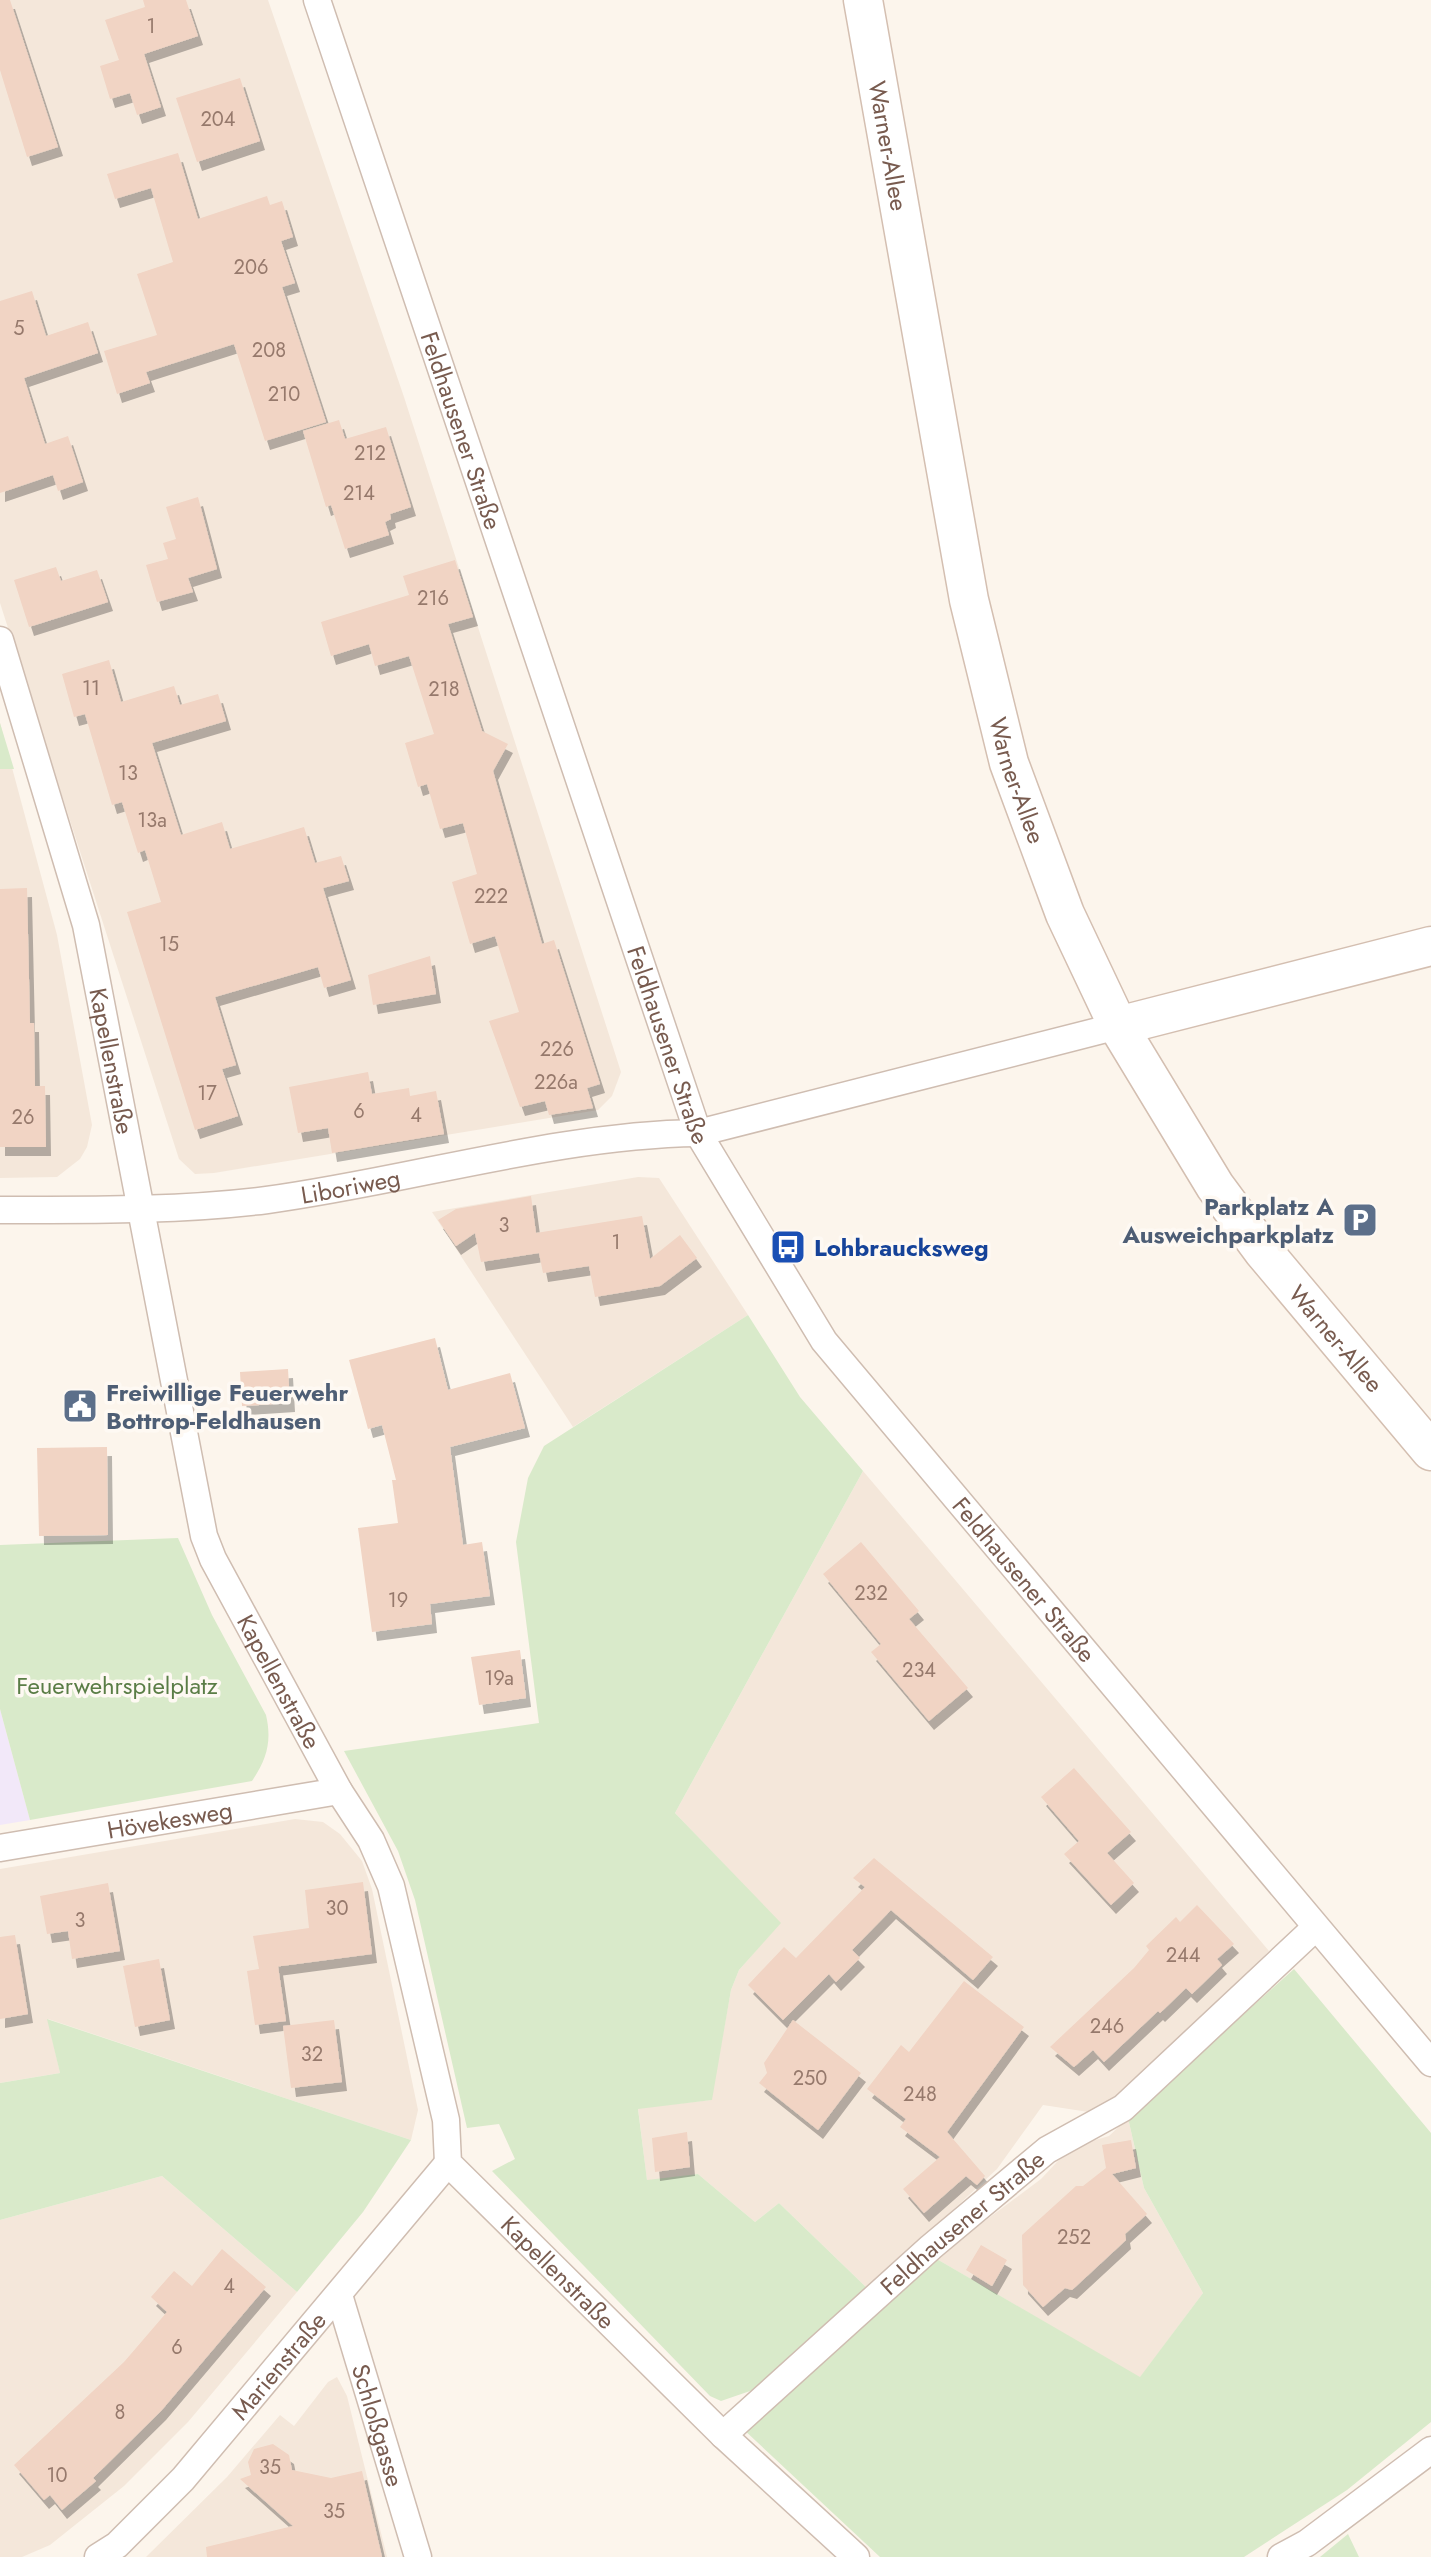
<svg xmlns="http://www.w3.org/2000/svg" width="1431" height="2557" viewBox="0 0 1431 2557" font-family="Jost,sans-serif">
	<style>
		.residential { fill: #f4e7da }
		.education { fill: #f2e8f9 }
		.green { fill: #d9eaca }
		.building { fill: #f1d4c4; filter: url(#shadow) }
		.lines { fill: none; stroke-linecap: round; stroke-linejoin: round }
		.street-casing { stroke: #cfbdb1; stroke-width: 29 }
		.secondary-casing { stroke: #d4bfb1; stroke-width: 41 }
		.street { stroke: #fff; stroke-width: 26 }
		.secondary { stroke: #fff; stroke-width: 38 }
		.labels { text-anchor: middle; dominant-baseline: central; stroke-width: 7; stroke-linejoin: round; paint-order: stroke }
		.number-label { font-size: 20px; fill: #96796c }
		.street-label { font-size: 24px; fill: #785b4f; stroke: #fef9f3 }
		.service-label { font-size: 24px; font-weight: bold; fill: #4e5e75; stroke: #fef9f3; text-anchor: end }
		.transit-label { font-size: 24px; font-weight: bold; fill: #164399; stroke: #fef9f3; text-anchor: start }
		.park-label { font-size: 24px; fill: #5a7d46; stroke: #fef9f3 }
	</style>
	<defs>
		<filter id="shadow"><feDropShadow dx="5" dy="9" stdDeviation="0" flood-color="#0004"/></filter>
	</defs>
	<rect width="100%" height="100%" fill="#fcf5ec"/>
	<!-- residential -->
	<path class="residential" d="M0 0H268L404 397 621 1072 612 1096 598 1110 214 1173 195 1174 179 1159 0 603Z
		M0 723 57 935 92 1125 87 1147 80 1159 57 1177 0 1178Z
		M638 1177 659 1178 748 1315 573 1427 432 1212Z
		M863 1471 1269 1951 1106 2108 1095 2113 1043 2105 997 2169 868 2289 779 2203 755 2222 698 2174 647 2181 638 2108 711 2100 731 1990 739 1970 780 1923 675 1813Z
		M295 1819 323 1822 340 1834 362 1861 372 1889 418 2110 411 2140 48 2019 60 2073 0 2083V1869Z
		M1128 2118 1144 2188 1203 2293 1140 2378 935 2258 1041 2179 1071 2147 1109 2136Z
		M162 2176 297 2292 188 2422 124 2486 50 2545 22 2557H0V2220Z
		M337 2377 347 2396 387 2557H146L227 2477 280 2415 294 2426 328 2382Z"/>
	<!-- education -->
	<path class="education" d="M0 1709 30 1820 0 1825Z"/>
	<!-- green -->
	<path class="green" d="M0 723 14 769H0Z
		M748 1315 800 1397 863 1471 675 1813 781 1923 739 1970 731 1990 712 2100 638 2109 647 2180 698 2174 755 2222 779 2203 868 2289 753 2390 721 2401 710 2396 492 2171 515 2159 499 2124 467 2128 415 1900 398 1851 344 1751 539 1723 516 1542 528 1478 544 1446Z
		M178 1538 212 1615 266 1715C272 1741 267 1759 252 1781L30 1820 0 1709V1545Z
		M1294 1969 1431 2133V2422L1347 2490 1244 2557H880L742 2428 935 2258 1140 2377 1203 2293 1144 2188 1128 2118Z
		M47 2019 411 2140 363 2212 297 2292 162 2176 0 2220V2083L60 2073Z
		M1348 2534 1359 2557H1320Z"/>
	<!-- building -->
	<path class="building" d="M0 0H10L58 147 27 157 0 70Z
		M143 0H186L198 36 144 54 161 107 137 115 130 93 110 99 100 66 119 60 105 20 145 7Z
		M240 78 260 141 197 162 176 98Z
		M178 153 198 219 267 196 270 205 282 201 293 237 281 241 295 283 282 287 326 422 265 441 234 344 146 372 150 383 117 394 104 351 157 335 137 274 173 262 151 188 115 199 107 174Z
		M32 291 46 336 88 322 98 353 24 378 45 444 68 436 83 482 58 491 53 475 0 493V301Z
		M339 420 345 439 386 427 411 507 390 514 391 519 385 522 389 535 345 549 331 505 326 507 303 431Z
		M198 497 217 569 188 578 193 592 157 602 146 565 168 559 163 543 176 539 166 507Z
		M455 560 473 617 448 624 482 731 508 744 493 771 542 944 554 940 600 1084 587 1088 593 1108 549 1115 545 1101 520 1107 489 1021 519 1012 495 936 470 944 452 882 477 874 463 823 440 829 427 784 418 787 405 743 434 734 409 656 375 666 369 644 331 656 321 622 409 595 403 576Z
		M56 567 61 581 97 570 108 602 29 627 14 580Z
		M109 660 121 702 174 686 180 705 218 694 226 721 152 743 181 835 222 822 230 849 304 827 315 863 341 856 349 881 323 888 351 980 324 988 318 967 215 997 236 1065 222 1069 238 1116 195 1130 127 912 161 902 145 850 138 853 122 802 112 805 85 714 74 717 62 674Z
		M27 888 30 1023H34L35 1086H45L46 1147H0V889Z
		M430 956 436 994 373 1005 368 975Z
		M368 1072 372 1094 409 1088 410 1096 436 1091 444 1134 332 1153 328 1128 298 1133 289 1087Z
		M531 1196 536 1233 642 1216 650 1259 680 1235 697 1258 660 1286 595 1297 589 1266 543 1273 539 1253 481 1262 475 1233 456 1246 438 1220 456 1209Z
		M435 1338 448 1390 510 1373 525 1428 450 1447 463 1545 482 1542 490 1596 430 1604 432 1624 372 1632 358 1528 398 1523 392 1480H396L382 1425 368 1429 349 1360Z
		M288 1369 290 1403 242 1406 240 1372Z
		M107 1447 108 1535 39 1536 37 1448Z
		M861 1542 919 1611 909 1619 968 1688 929 1721 871 1652 881 1644 823 1574Z
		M520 1650 526 1698 479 1705 471 1657Z
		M1074 1768 1131 1832 1107 1853 1134 1883 1111 1905 1064 1854 1079 1841 1041 1797Z
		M874 1858 993 1957 973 1980 891 1910 852 1950 860 1958 836 1982 829 1974 783 2020 748 1985 784 1947 796 1958 865 1887 853 1878Z
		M363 1882 372 1954 259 1969 253 1936 309 1928 305 1890Z
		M108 1883 120 1951 72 1959 68 1931 47 1934 40 1896Z
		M1197 1905 1234 1944 1217 1959 1222 1965 1192 1994 1186 1988 1160 2013 1158 2011 1104 2062 1093 2050 1074 2067 1050 2047 1134 1968 1149 1950 1146 1946 1176 1917 1180 1922Z
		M15 1935 28 2014 0 2019V1937Z
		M159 1959 170 2020 135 2027 123 1966Z
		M278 1966 286 2021 255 2025 247 1971Z
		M964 1981 1024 2027 947 2132 985 2176 977 2185 966 2176 924 2213 903 2189 940 2157 900 2127 906 2119 867 2089 901 2045 909 2052Z
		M334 2020 342 2082 291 2088 283 2026Z
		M793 2020 861 2073 818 2130 759 2083 767 2073 764 2063Z
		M687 2132 690 2167 655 2172 652 2138Z
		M1131 2140 1136 2168 1112 2174 1147 2214 1125 2234 1126 2240 1072 2290 1065 2288 1043 2307 1023 2285 1022 2235 1076 2186H1083L1106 2168 1102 2145Z
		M981 2245 1007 2260 992 2286 966 2270Z
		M222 2249 266 2287 161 2411 93 2478 96 2481 62 2510 50 2495 44 2500 14 2465 124 2362 167 2312 151 2297 174 2271 192 2286Z
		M273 2444 289 2455 292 2470 331 2478 362 2471 382 2557H207L206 2547 293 2526 240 2479 251 2475 248 2462 254 2449Z"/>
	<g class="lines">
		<defs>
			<g id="street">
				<path id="s1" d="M317 0 698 1133 824 1341 1431 2063"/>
				<path id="s2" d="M0 640 86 925 204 1536 213 1559 339 1791 371 1840 391 1886 446 2120 448 2163 723 2435 856 2557"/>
				<path id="s3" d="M0 1210C89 1210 179 1211 267 1200 408 1181 556 1135 698 1133L1118 1026"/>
				<path id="s4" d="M0 1848 339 1791"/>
				<path id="s5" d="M339 2295 418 2557"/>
				<path id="s6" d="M723 2435 931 2247 1047 2150 1123 2108 1315 1928"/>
				<path id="s7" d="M98 2557 117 2545 183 2479 448 2163"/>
				<path d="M1281 2557 1307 2543 1431 2450"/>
			</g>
			<g id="secondary">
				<path id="s8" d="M863 0 969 600 1009 763 1065 914 1118 1026 1215 1186 1263 1251 1431 1451"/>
				<path d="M1118 1026 1431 946"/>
			</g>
		</defs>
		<!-- street casing -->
		<use href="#street" class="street-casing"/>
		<!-- secondary casing -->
		<use href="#secondary" class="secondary-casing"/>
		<!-- street -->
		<use href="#street" class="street"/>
		<!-- secondary -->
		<use href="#secondary" class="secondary"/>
	</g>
	<!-- icons -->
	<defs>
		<symbol id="parking-square" viewBox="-11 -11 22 22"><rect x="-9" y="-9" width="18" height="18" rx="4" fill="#5c6f8a" stroke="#fef9f3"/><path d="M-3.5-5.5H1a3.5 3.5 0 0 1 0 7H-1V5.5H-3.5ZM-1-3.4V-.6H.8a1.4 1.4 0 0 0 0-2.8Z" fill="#fff"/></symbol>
		<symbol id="bus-square" viewBox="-11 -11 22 22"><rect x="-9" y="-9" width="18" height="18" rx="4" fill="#1a4fb4" stroke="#fef9f3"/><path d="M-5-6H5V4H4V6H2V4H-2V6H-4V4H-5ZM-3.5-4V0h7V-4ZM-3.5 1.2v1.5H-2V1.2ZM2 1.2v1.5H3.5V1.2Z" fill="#fff"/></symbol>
		<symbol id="civic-square" viewBox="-11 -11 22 22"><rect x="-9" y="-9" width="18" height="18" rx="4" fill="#5c6f8a" stroke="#fef9f3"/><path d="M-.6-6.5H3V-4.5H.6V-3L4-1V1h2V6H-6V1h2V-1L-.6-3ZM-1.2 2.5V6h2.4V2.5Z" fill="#fff"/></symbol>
	</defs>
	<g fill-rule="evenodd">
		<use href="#parking-square" x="1340" y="1200" width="40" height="40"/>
		<use href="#bus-square" x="768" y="1227" width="40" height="40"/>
		<use href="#civic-square" x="60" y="1386" width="40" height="40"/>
	</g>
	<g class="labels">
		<!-- number labels -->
		<g class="number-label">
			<text x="151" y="26">1</text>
			<text x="218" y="119">204</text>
			<text x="251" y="267">206</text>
			<text x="19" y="328">5</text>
			<text x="269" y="350">208</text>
			<text x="284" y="394">210</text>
			<text x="370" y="453">212</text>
			<text x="359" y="493">214</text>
			<text x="433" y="598">216</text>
			<text x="91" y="688">11</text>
			<text x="444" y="689">218</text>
			<text x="128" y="773">13</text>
			<text x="152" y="820">13a</text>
			<text x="491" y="896">222</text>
			<text x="169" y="944">15</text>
			<text x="557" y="1049">226</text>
			<text x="556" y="1082">226a</text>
			<text x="207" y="1093">17</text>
			<text x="359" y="1111">6</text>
			<text x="416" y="1115">4</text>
			<text x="23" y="1117">26</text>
			<text x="504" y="1225">3</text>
			<text x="616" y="1242">1</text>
			<text x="871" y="1593">232</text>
			<text x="398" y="1600">19</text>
			<text x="919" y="1670">234</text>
			<text x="499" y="1678">19a</text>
			<text x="337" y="1908">30</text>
			<text x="80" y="1920">3</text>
			<text x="1183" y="1955">244</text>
			<text x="1107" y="2026">246</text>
			<text x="312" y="2054">32</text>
			<text x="810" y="2078">250</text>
			<text x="920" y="2094">248</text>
			<text x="1074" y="2237">252</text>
			<text x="229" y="2286">4</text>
			<text x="177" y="2347">6</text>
			<text x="120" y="2412">8</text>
			<text x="270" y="2467">35</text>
			<text x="57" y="2475">10</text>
			<text x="334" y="2511">35</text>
		</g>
		<!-- street labels -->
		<g class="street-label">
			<text stroke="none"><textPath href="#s8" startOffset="148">Warner-Allee</textPath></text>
			<text stroke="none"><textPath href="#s1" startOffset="454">Feldhausener Straße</textPath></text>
			<text stroke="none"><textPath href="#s8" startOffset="796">Warner-Allee</textPath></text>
			<text stroke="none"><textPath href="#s1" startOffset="1102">Feldhausener Straße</textPath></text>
			<text stroke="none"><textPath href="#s2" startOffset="436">Kapellenstraße</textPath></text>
			<text stroke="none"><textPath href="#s3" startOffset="352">Liboriweg</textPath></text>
			<text stroke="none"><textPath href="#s8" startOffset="1444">Warner-Allee</textPath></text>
			<text stroke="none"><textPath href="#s1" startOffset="1750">Feldhausener Straße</textPath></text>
			<text stroke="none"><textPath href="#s2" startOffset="1084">Kapellenstraße</textPath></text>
			<text stroke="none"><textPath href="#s4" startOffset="172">Hövekesweg</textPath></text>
			<text stroke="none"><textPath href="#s6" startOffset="320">Feldhausener Straße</textPath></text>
			<text stroke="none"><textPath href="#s2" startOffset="1756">Kapellenstraße</textPath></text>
			<text stroke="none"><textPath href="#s7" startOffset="264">Marienstraße</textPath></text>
			<text stroke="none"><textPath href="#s5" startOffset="136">Schloßgasse</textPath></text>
		</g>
		<!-- service labels -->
		<g class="service-label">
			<text x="1334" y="1206">Parkplatz A<tspan x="1334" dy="28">Ausweichparkplatz</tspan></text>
			<text x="106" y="1392" text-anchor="start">Freiwillige Feuerwehr<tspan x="106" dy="28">Bottrop-Feldhausen</tspan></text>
		</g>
		<!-- transit labels -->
		<g class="transit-label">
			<text x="814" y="1247">Lohbraucksweg</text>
		</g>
		<!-- park labels -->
		<g class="park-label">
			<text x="117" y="1685">Feuerwehrspielplatz</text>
		</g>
	</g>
</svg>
